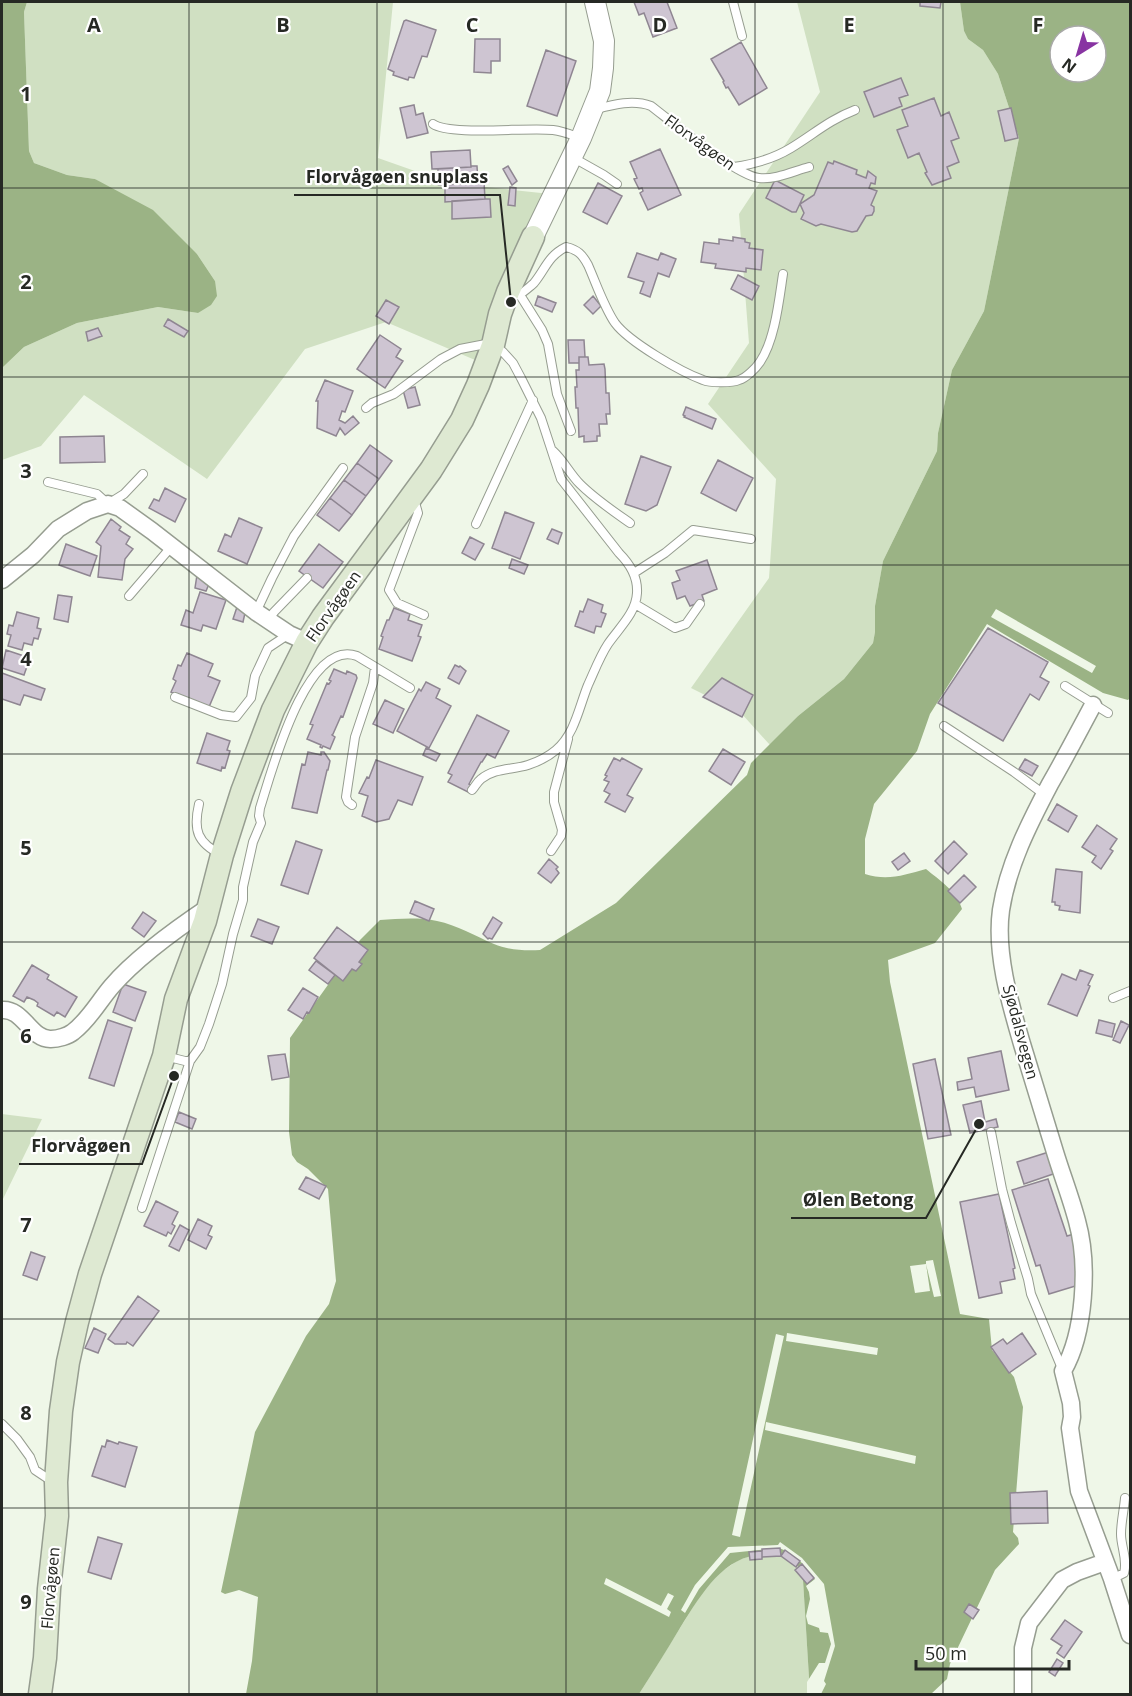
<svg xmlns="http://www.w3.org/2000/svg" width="1132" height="1696" viewBox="0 0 1132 1696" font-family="'Open Sans',sans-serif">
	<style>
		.green { fill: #d0e0c2 }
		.water { fill: #9bb385; fill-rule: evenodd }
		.pier { fill: #eff7e8 }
		.building { fill: #cec5d2; stroke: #8f8692; stroke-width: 1.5 }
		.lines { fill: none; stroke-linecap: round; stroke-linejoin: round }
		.service-casing { stroke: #969d90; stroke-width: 10 }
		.minor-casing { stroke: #969d90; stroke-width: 19 }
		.tertiary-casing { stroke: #969d90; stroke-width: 22 }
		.secondary-casing { stroke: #969d90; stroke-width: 25 }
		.service { stroke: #fff; stroke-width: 8 }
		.minor { stroke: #fff; stroke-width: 16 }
		.tertiary { stroke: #fff; stroke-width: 20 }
		.secondary { stroke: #dee9d2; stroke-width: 22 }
		.grid { fill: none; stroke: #262924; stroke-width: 1.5; stroke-opacity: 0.55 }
		.labels { text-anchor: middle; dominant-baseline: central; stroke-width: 4.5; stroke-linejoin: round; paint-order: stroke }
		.street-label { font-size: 16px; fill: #262924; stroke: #fff }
		.grid-label { font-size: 20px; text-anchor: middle; font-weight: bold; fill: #262924; stroke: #fff; stroke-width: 4.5; stroke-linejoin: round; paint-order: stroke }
		.leader { fill: none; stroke: #262924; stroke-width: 2 }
		.callout-dot { fill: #262924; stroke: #fff; stroke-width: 2 }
		.callout-label { font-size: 18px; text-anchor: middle; font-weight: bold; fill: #262924; stroke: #fff; stroke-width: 4.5; stroke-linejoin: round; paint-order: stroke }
	</style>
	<rect width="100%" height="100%" fill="#eff7e8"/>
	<!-- green -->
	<path class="green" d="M27 2H393L378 158 449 183 560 195 475 360 386 322 305 349 207 479 84 395 41 446 2 460V368L24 347 77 323 158 307 198 313 215 281 197 254 95 179 67 175 34 163 29 151 24 12Z
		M797 2H960L964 31 968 39 983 50 998 74 1019 138 984 311 952 370 938 433 937 451 883 561 875 606V632L873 643 844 679 798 716 770 745 741 713 691 688 769 578 776 479 708 404 749 343 739 214 820 92Z
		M2 1114 42 1119 2 1201Z
		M773 1552 789 1555 801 1570 803 1580 810 1694H639L703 1591 718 1574 737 1561 754 1554Z"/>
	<!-- water -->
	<path class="water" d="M2 2H27L24 12 29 151 34 163 67 175 95 179 153 210 197 254 215 281 217 296 211 305 198 313 158 307 77 323 24 347 2 368Z
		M960 2H1130V698L1128 700 1103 693 987 624 930 714 917 751 874 804 865 839V874C887 881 905 875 926 869 939 880 957 891 962 909L935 943 888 960 890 982 960 1314 989 1319 992 1350 1014 1377 1023 1407 1013 1532 1018 1538 1019 1544 995 1570 950 1664 947 1679 931 1694H810L803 1580 801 1570 789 1556C730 1544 708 1584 680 1628 667 1650 653 1672 639 1694H246L252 1661 258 1597 239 1590 225 1594 221 1592 255 1432 306 1336 329 1304 336 1281 328 1189 308 1169 297 1162 292 1155 289 1132 290 1038 360 940 380 920C398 919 418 917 437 921 457 925 475 936 494 944 508 950 525 951 540 950L616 903 747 775 751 763 798 716 844 679 873 643 875 632V606L883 561 937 451 938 433 952 370 984 311 1018 143 1019 138 998 74 983 50 968 39 964 31ZM1060 36H1096V72H1060Z"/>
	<!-- pier -->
	<path class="pier" d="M996 609 1096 666 1092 673 991 617Z
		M933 1260 941 1296 934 1297 926 1264 930 1291 915 1293 910 1266 926 1264V1261Z
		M787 1333 878 1348 877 1355 786 1341Z
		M776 1334 784 1336 740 1537 732 1535Z
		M766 1422 916 1456 915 1464 765 1430Z
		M780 1542 802 1558 824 1584 835 1646 824 1681 826 1684 821 1694H807V1682L819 1663H825L831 1644 828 1633 820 1632 819 1628 808 1624 806 1616 810 1599 809 1592 806 1586 815 1579 801 1562 784 1550 779 1548 730 1553 699 1589 685 1613 681 1610 695 1585 728 1547 778 1545Z
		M606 1578 661 1606 668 1593 674 1596 667 1609 671 1612 669 1617 604 1584Z"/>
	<!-- building -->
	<path class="building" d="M634 2H667L677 28 653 37 644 13 639 15Z
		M920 2H941L940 8 920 6Z
		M406 20 436 30 427 57 422 56 414 78 409 77 408 80 393 75 394 72 388 69 404 21Z
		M475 39H500V61H491V73L474 72Z
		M741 42 767 88 739 105 728 87 726 88 723 82 724 81 711 59Z
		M546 50 576 61 557 116 527 106Z
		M901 78 908 95 899 98 902 106 874 117 864 92Z
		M934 98 941 116 949 112 959 138 951 141 959 162 947 167 951 178 932 185 925 173 927 172 919 153 908 158 897 130 908 126 902 110Z
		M414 105 416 115 423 113 428 133 407 138 400 108Z
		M1011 108 1018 138 1005 141 998 111Z
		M660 149 681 195 648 210 640 193 643 191 642 188 639 189 634 179 637 178 630 162Z
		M470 150 471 167 432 169 431 152Z
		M834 161 857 170 856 174 866 178 868 171 876 177 875 184 871 183 869 188 877 191 871 205 874 207V211L872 215 866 216 857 231 852 232 821 224 816 226 801 219 804 213 800 204 814 195 828 162 833 164Z
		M471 166H477L478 183 439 185 438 169 471 167Z
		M508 166 517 181 512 185 503 169Z
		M775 180 804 195 796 212H792L766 198Z
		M484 182 485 199 445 202V185Z
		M598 183 622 196 607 224 583 212Z
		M510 187 516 188 515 206 508 205Z
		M485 199H490L491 217 452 219V201Z
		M733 237 745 239V242L750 243 749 248 763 250 761 270 746 268V272L715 268 716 264 701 262 704 242 719 244V239L733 241Z
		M637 253 658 260 661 253 676 259 669 277 658 273 650 297 640 293 644 282 628 277Z
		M738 275 759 286 752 300 731 289Z
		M538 296 556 303 552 312 535 305Z
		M593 296 601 306 593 314 584 305Z
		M386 300 399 307 389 324 376 316Z
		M168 319 188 331 184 337 164 326Z
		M98 328 102 336 88 341 86 332Z
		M380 335 401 349 396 357 403 361 385 388 357 369Z
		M568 340H584L585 357H579V363H569Z
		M579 357H588L589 365 604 364 605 369 606 393H609L610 414H606L607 424H599L600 436H597V441L584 442V436L579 437 578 408H576L575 387H577L576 370H579Z
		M325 380 353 391 345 412 342 411 339 420 345 423 353 416 359 423 345 435 340 428 336 436 317 428 318 401H316Z
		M415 387 420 405 408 408 403 390Z
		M686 407 716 419 712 429 684 417 685 416 683 415Z
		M104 436 105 462 60 463V437Z
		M370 445 392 461 379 479 357 463Z
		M641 456 671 467 657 505 646 511 625 504Z
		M718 460 753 478 736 511 701 493Z
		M357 463 379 479 366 496 344 480Z
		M344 480 366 496 352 515 330 498Z
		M165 488 186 499 175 522 149 508 154 499 159 501Z
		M330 498 352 515 339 531 317 515Z
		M505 512 534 523 520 559 492 548Z
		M239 518 262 528 247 564 218 551 225 534 231 537Z
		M111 519 121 527 119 530 130 537 126 544 133 549 125 559 122 580 98 577 101 546 96 542Z
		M552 529 562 533 558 544 547 539Z
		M470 537 484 544 475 560 462 553Z
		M66 544 97 556 90 576 59 565Z
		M319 544 343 562 323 588 299 571Z
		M512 559 528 565 524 574 509 568Z
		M707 560 717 589 702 595 704 601 690 606 685 596 677 599 672 583 680 580 676 571Z
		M197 575 209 584 206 591 195 588Z
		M200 592 226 600 216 629 203 625 201 631 181 625 186 610 193 613Z
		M58 595 72 597 68 622 54 619Z
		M588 599 603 605 601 612 606 614 601 627 596 626 594 633 575 626 580 611 583 612Z
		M237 607 245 613 243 622 233 619Z
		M394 608 410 614 408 620 422 625 418 636 421 637 412 661 379 649 383 637 381 636 387 620H389Z
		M17 612 39 618 37 628 41 629 38 639 34 638 32 645 24 643 22 650 8 646 11 635 7 634 9 625 13 626Z
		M988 628 1048 662 1040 677 1049 682 1039 700 1030 694 1003 741 938 703Z
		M6 650 30 658 24 675 2 668Z
		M187 653 213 664 208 676 220 681 209 707 171 692 176 681 173 679 178 665 181 666Z
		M455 665 459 667 460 666 466 671 459 684 448 678Z
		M334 669 346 674 347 671 356 675 357 678 343 717 341 716 333 734 332 735 335 737 330 749 323 746 322 748 320 747 321 745 307 739 313 725 310 724 327 683 329 684 331 681 329 680Z
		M2 673 45 689 41 700 24 695 20 705 2 699Z
		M722 678 753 695 742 717 703 697Z
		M426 682 440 689 436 698 451 706 429 748 397 731 419 689 421 691Z
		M385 700 404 709 393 733 373 724Z
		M477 715 509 731 495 758 487 754 482 762H481L469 784 472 785 468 792 448 782 452 775 448 773Z
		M207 733 230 741 227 750 230 751 225 768 222 767 221 771 197 763Z
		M426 748 440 754 436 761 423 755Z
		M723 749 745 762 731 785 709 771Z
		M308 752 321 755V752H324L330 761 328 770H327L317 813 292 808 302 764 305 765Z
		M614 758 620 761 622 758 642 769 627 795 633 798 625 812 605 802 610 794 604 791 609 782 604 780 607 776 605 775Z
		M1025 759 1038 766 1032 776 1019 769Z
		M376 760 423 777 412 805 398 800 389 819 376 822 362 816 368 796 359 793 367 777 369 778Z
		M1057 804 1077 816 1068 832 1048 820Z
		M1097 825 1117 839 1110 849 1113 851 1101 869 1092 862 1096 856 1082 847Z
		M296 841 322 850 308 894 281 885Z
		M954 841 967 854 948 874 935 861Z
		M904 853 910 861 898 870 892 862Z
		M549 859 558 867 556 869 559 873 551 883 538 873Z
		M1056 869 1082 872 1080 913 1059 910 1060 906 1055 905V902H1052Z
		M964 875 976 887 960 903 948 891Z
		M415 901 434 909 429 921 410 913Z
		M143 912 156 921 144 937 132 928Z
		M493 917 502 923 492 939 489 938 488 939 483 934Z
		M258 919 279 927 272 944 251 936Z
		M337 927 368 950 359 962 362 964 356 971 352 969 343 981 314 958Z
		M316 961 335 975 328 984 309 970Z
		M32 965 49 975 47 979 77 997 65 1017 57 1012 54 1016 37 1006 38 1003 34 1000 27 997 24 1002 13 996Z
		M1080 970 1093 975 1088 985 1090 986 1077 1016 1048 1004 1062 974 1076 980Z
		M123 984 146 992 135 1021 113 1012Z
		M303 988 318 997 309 1013 307 1012 303 1019 288 1010Z
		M108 1020 132 1028 114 1086 89 1078Z
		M1099 1020 1115 1024 1112 1037 1096 1033Z
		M1121 1021 1129 1025 1120 1043 1113 1040Z
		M1001 1051 1009 1090 976 1097 974 1087 958 1090 957 1082 972 1079 968 1058Z
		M285 1054 289 1077 272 1080 268 1056Z
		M935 1059 951 1135 928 1139 913 1064Z
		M981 1101 985 1122 996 1119 998 1127 970 1133 963 1105Z
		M179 1112 196 1119 192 1129 175 1122Z
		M1052 1151 1059 1172 1024 1184 1017 1162Z
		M306 1177 326 1186 319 1199 299 1189Z
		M1048 1179 1067 1236 1074 1234 1082 1284 1049 1294 1040 1265 1036 1266 1012 1190Z
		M999 1194 1015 1268 1013 1269 1015 1279 1000 1282 1002 1293 979 1298 960 1202Z
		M156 1201 178 1212 172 1224 175 1226 171 1234 168 1232 166 1236 144 1226Z
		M198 1219 212 1226 208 1235 212 1237 206 1249 188 1240Z
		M180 1225 189 1230 179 1251 169 1246Z
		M31 1252 45 1257 37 1280 23 1275Z
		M138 1296 159 1311 133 1346 127 1342 126 1344H115L108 1339Z
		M94 1328 106 1334 98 1353 85 1348Z
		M1022 1333 1036 1354 1009 1373 991 1347 1003 1339 1007 1344Z
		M107 1440 118 1444 119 1442 137 1447 125 1487 92 1476 102 1446 105 1447Z
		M1047 1491 1048 1523 1011 1524 1010 1493Z
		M98 1537 122 1544 111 1579 88 1572Z
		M780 1548 781 1556 762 1557V1549Z
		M785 1550 800 1561 796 1567 781 1556Z
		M762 1551V1559L750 1560 749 1552Z
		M802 1564 814 1578 807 1584 795 1570Z
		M969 1604 979 1610 973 1619 964 1612Z
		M1065 1620 1082 1632 1064 1658 1057 1653 1062 1646 1051 1639Z
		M1057 1659 1063 1663 1055 1676 1049 1672Z"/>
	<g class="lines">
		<defs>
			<path id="service" d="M733 2 742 36
				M593 110C612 105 632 99 651 106 672 122 737 176 759 178 775 180 794 171 809 167
				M433 124C450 136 528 127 553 130 563 131 572 135 580 138
				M572 157 604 175 617 184
				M734 167C755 164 773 159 791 148 814 134 829 120 855 110
				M517 295H520L542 330 548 344 557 394 571 431
				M520 295C524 291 530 287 534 283 546 268 548 256 566 247 578 250 582 254 588 265 596 283 604 307 615 323 629 342 681 372 703 380 710 383 732 383 739 380 746 378 756 368 760 362 775 340 779 300 783 274
				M366 408 372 403 394 394 441 359 460 349 491 343 503 352 513 363 521 378 541 418 561 479 619 553C630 564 638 577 637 593 636 613 619 628 608 644 600 656 594 672 588 685 579 707 575 734 556 750 549 756 537 762 528 765 512 770 494 768 481 779 477 782 475 787 472 790
				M553 451C564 461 570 474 580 484 595 499 613 511 630 523
				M48 482 97 494 108 504 124 494 143 474
				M410 500 416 506 418 513 389 590 397 603 424 615
				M476 524 533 400
				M634 573 665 553 693 530 751 539
				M129 596 172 546
				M635 604 675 628 686 624 700 604
				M256 612 272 578 294 536 343 468
				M268 620 274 612 307 578
				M1065 686 1108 713
				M175 697 221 715 236 717 251 698 255 676 268 648 289 634
				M944 726 1014 772 1045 795
				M199 804C193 830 197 843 222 855
				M352 805 348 802 346 797 355 737 373 683 375 667
				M551 851 561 836 562 830 554 802V792L568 739
				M1113 998 1130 991
				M165 1056 185 1061H190L200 1047 209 1024 222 984 233 934 243 900V887L253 842 261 823 259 816 260 808C271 774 306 637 357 656L410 688
				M991 1132 1002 1189 1011 1223 1028 1279 1031 1294 1063 1371
				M142 1208 190 1061
				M2 1424 17 1439 30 1457 35 1470 53 1482
				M1112 1579 1124 1573C1128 1560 1121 1547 1121 1534 1121 1522 1124 1510 1125 1498"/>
			<path id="minor" d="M2 580 33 555 58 529 87 511 108 504 120 508 152 531 256 612 289 634 307 642
				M1093 705C1079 731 1065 758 1050 784 1029 824 1008 865 1001 910 995 953 1010 1003 1022 1044 1033 1080 1044 1116 1055 1152 1062 1175 1071 1198 1077 1221 1089 1264 1085 1333 1063 1371L1071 1403 1072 1417 1070 1428 1079 1491 1112 1579 1130 1635
				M2 1010C23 1008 31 1040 51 1039 58 1039 68 1036 73 1032 89 1020 99 1001 112 986 138 956 176 929 209 907
				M1023 1694V1648L1029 1623 1062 1580 1077 1572 1105 1562"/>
			<path id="tertiary" d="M533 237 581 138 600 91 603 68 604 41 595 2"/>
			<path id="secondary" d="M40 1694 45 1658 49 1589 57 1516 56 1482 61 1411 68 1362 77 1322 90 1274 164 1056 176 999 205 921 222 855 242 792 273 710 307 642 323 617 431 470 462 420 478 385 493 345 500 314 508 292 533 237"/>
		</defs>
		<!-- service casing -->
		<use href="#service" class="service-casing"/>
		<!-- minor casing -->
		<use href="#minor" class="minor-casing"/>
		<!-- tertiary casing -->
		<use href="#tertiary" class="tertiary-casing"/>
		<!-- secondary casing -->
		<use href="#secondary" class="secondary-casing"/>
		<!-- service -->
		<use href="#service" class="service"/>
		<!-- minor -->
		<use href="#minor" class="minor"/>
		<!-- tertiary -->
		<use href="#tertiary" class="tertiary"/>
		<!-- secondary -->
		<use href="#secondary" class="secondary"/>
	</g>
	<!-- grid -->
	<path class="grid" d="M189 2V1694M377 2V1694M566 2V1694M755 2V1694M943 2V1694M2 188H1130M2 377H1130M2 565H1130M2 754H1130M2 942H1130M2 1131H1130M2 1319H1130M2 1508H1130"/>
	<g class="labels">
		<!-- street labels -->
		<g class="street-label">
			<text transform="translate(700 142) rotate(36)">Florvågøen</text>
			<text transform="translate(333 606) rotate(-55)">Florvågøen</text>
			<text transform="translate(1021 1032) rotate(75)">Sjødalsvegen</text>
			<text transform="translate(50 1588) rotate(-85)">Florvågøen</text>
		</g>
	</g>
	<g class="grid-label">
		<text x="94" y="32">A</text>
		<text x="283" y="32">B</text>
		<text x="472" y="32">C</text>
		<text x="660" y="32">D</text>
		<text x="849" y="32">E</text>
		<text x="1038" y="32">F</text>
		<text x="26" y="101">1</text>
		<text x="26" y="289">2</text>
		<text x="26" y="478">3</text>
		<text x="26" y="666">4</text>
		<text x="26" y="855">5</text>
		<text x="26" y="1043">6</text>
		<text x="26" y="1232">7</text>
		<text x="26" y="1420">8</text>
		<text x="26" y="1609">9</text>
	</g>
	<!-- callouts -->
	<path class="leader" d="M511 302L500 195H294M174 1076L142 1164H19M979 1124L926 1218H791"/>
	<g class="callout-dot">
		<circle cx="511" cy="302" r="6"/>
		<circle cx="174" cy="1076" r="6"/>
		<circle cx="979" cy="1124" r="6"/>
	</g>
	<g class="callout-label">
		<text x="397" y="183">Florvågøen snuplass</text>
		<text x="81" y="1152">Florvågøen</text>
		<text x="858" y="1206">Ølen Betong</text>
	</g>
	<!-- border -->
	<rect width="1132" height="1696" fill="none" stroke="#262924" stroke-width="6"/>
	<!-- north arrow -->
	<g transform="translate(1078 54) rotate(217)"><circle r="28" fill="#ffffff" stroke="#a8a9a7" stroke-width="1.5"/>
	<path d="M0-4.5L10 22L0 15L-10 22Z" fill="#8834a2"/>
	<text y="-9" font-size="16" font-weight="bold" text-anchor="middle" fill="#262924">N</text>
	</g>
	<!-- scale -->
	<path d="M916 1660v9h153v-9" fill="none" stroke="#262924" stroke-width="3"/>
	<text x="925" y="1660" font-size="18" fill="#262924" stroke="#ffffff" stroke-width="4.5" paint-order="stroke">50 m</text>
</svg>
